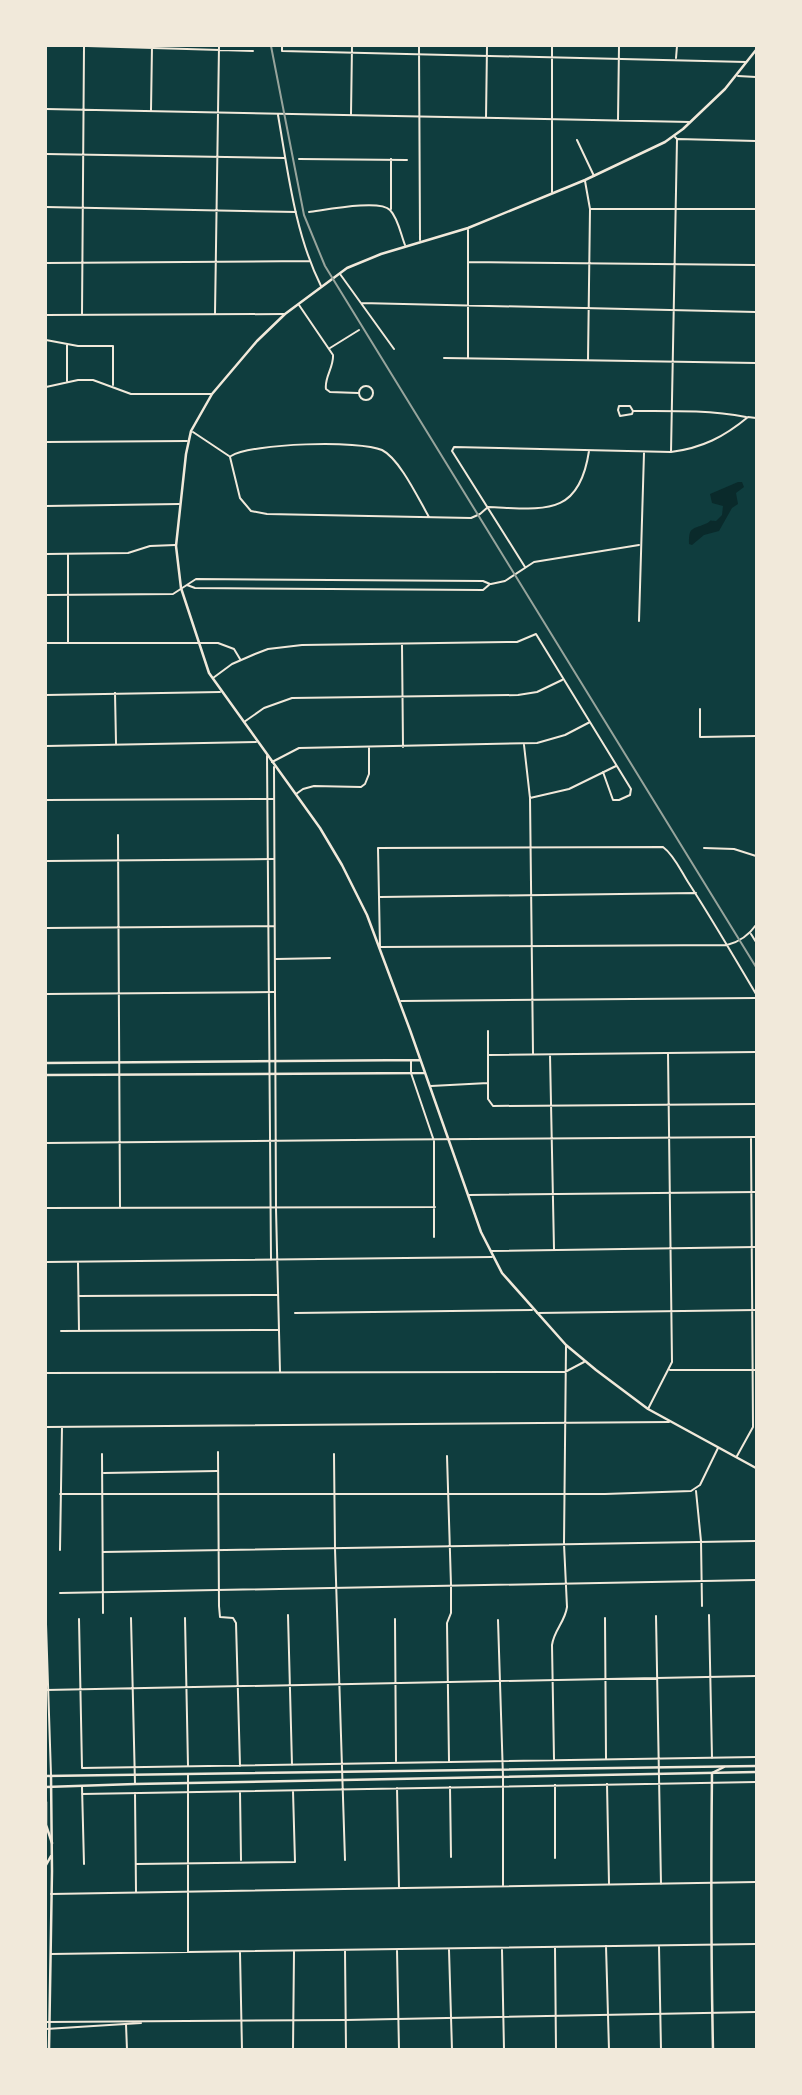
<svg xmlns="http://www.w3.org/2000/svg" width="802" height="2095" viewBox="0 0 802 2095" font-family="'Titillium Web',sans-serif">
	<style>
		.water { fill: #0a2a2b }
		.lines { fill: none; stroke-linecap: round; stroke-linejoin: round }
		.minor { stroke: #f1e9da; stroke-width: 2 }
		.tertiary { stroke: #f1e9da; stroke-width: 2 }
		.secondary { stroke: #f1e9da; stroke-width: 2.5 }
		.trunk { stroke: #f1e9da; stroke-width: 2.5 }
		.rail { stroke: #97a49c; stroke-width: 2 }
	</style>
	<rect width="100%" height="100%" fill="#0f3d3e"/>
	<!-- water -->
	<path class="water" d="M738 482H742L744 487 736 493 738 504 732 508 719 531 704 535 692 545 689 544C689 527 691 530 705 524 714 520 706 520 716 521L722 515 723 506 712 503 710 494Z"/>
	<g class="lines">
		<!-- minor -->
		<path class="minor" d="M87 46 253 51
			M282 46V51L746 62
			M419 46 420 240
			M676 58 677 46
			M738 76 756 77
			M46 109 690 122
			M151 110 152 46
			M351 114 352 46
			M278 115C288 172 295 234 321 286
			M486 118 487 46
			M618 120 619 46
			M678 139 756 141
			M577 140 594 176
			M46 154 285 158
			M299 159 407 160
			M585 181 590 209 588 360
			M552 192V46
			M46 207 296 212
			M391 209V159
			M591 209H756
			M309 212C325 210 380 199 390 210 398 218 401 235 405 245
			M468 230V357
			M468 262 756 265
			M46 263 310 261
			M340 274 394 349
			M361 303 756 312
			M299 305 333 355C334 367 324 378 326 389L330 392 358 393
			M215 314 219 46
			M46 315 284 314
			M82 315 84 46
			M46 340 78 346H113V385
			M67 345V381
			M330 348 359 330
			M444 358 756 363
			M359 393a7 7 0 1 1 14 0a7 7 0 1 1-14 0Z
			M46 387 78 380H93L131 394H212
			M633 411 630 406H619L618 410 620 416 632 414 633 411C671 411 709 410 746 417
			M193 432 229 456
			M46 442 187 441
			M671 452 677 139 675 137
			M231 456C252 443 360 440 382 450 400 459 419 500 429 517
			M230 457 240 498 251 511 267 514 471 518 480 514 488 507C543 509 579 518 589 451
			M46 554 128 553 150 546 175 545
			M525 567 452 451 454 447 671 452C702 448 724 437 748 417L756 418
			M491 584 505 581 534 562 639 545
			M46 595 173 594 196 579 483 581 490 584 483 590 195 588 187 585
			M639 621 644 453
			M46 643H218L234 649 240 659
			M68 643V555
			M402 645 403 747
			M213 678 232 664 255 654 268 649 302 645 507 642H517L536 634 631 789 630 795 619 800H613L603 772
			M115 693 116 743
			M46 695 220 692
			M700 709V737L756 736
			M244 722 264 708 292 698 518 695 537 692 562 680
			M524 745 530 798 533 1054
			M46 746 256 742
			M267 756 271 1260
			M272 762 299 748 537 743 565 735 590 722
			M274 767 276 1209 280 1372
			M296 794 303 789 314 786 361 787 365 784 369 774V747
			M530 798 569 789 616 766
			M46 800 273 799
			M118 835 120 1208
			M704 848 734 849 756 856
			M46 861 273 859
			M380 897 696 893
			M756 925C749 935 739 942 727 945L380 947 378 848 663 847C674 855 681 871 688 882 712 919 734 957 756 994
			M46 928 274 926
			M751 934 756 942
			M276 959 330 958
			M46 994 274 992
			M401 1001 756 998
			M488 1031V1099L493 1106 756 1104
			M489 1055 756 1052
			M550 1055 554 1249
			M411 1061V1073L434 1141V1237
			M431 1086 488 1083
			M46 1143C283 1142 519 1137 756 1137
			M469 1195 756 1192
			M46 1208 435 1207
			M491 1251 756 1247
			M46 1262 492 1257
			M78 1263 79 1331
			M79 1296 277 1295
			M295 1313 532 1310
			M537 1313 756 1310
			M61 1331 278 1330
			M670 1370H756
			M46 1373 565 1372 584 1362
			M648 1409 672 1362 668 1053
			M46 1427 669 1422
			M218 1452 219 1606 220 1617 233 1618 236 1623 240 1766
			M102 1454 103 1613
			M334 1454 335 1549 345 1860
			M447 1456 451 1585V1613L447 1623 449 1761
			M737 1456 753 1427 751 1137
			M104 1473 217 1471
			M696 1491 701 1541 702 1606
			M60 1494H605L691 1491 700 1485 718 1448
			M60 1550 62 1427
			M103 1552 756 1541
			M60 1593 756 1580
			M288 1615 292 1765
			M709 1615 712 1758
			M656 1616 661 1884
			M131 1618 135 1784
			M185 1618 188 1766
			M605 1618 606 1759
			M79 1619 82 1768 756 1757
			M395 1619 396 1761
			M498 1620 503 1777V1885
			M46 1690 756 1676
			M554 1759 552 1645C554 1630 565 1622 567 1607L564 1544 566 1346
			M188 1775V1952
			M607 1784 609 1884
			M555 1785V1858
			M82 1787 84 1864
			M450 1787 451 1857
			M397 1788 399 1888
			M240 1792 241 1860
			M135 1793 136 1892
			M82 1794 756 1782
			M136 1864 295 1862 293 1791
			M51 1894 756 1882
			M606 1946 609 2050
			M659 1946 661 2050
			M555 1948 556 2050
			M397 1950 399 2050
			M449 1950 452 2050
			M502 1950 504 2050
			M345 1951 346 2050
			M240 1953 242 2050
			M51 1954 756 1944
			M126 2024 127 2050
			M293 2050 294 1952"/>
		<!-- tertiary -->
		<path class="tertiary" d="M46 506 179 504
			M46 1624 51 1775
			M46 2022 346 2020 756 2012
			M46 2029 141 2023"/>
		<!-- secondary -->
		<path class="secondary" d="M756 50 725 89 683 129 665 142 585 180 468 228 381 254 347 268 285 314 257 341 212 394 191 431 186 454 176 546 181 588 209 673 320 828 342 865 367 915 410 1030 481 1232 502 1273 566 1345 596 1370 648 1409 756 1468
			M46 1063 420 1060
			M46 1075 424 1073
			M46 1865 51 1856
			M46 2049V2050
			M49 2050 52 1871 51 1776
			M713 2050C711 1957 711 1865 712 1773L724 1767"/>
		<!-- trunk -->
		<path class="trunk" d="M46 1776 756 1766
			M46 1787 135 1784 756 1772
			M46 1802V1825L52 1843"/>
		<!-- rail -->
		<path class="rail" d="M271 46 304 215 325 266 756 967"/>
	</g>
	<!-- border -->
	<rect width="802" height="2095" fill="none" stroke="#f1e9da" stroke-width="94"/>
</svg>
